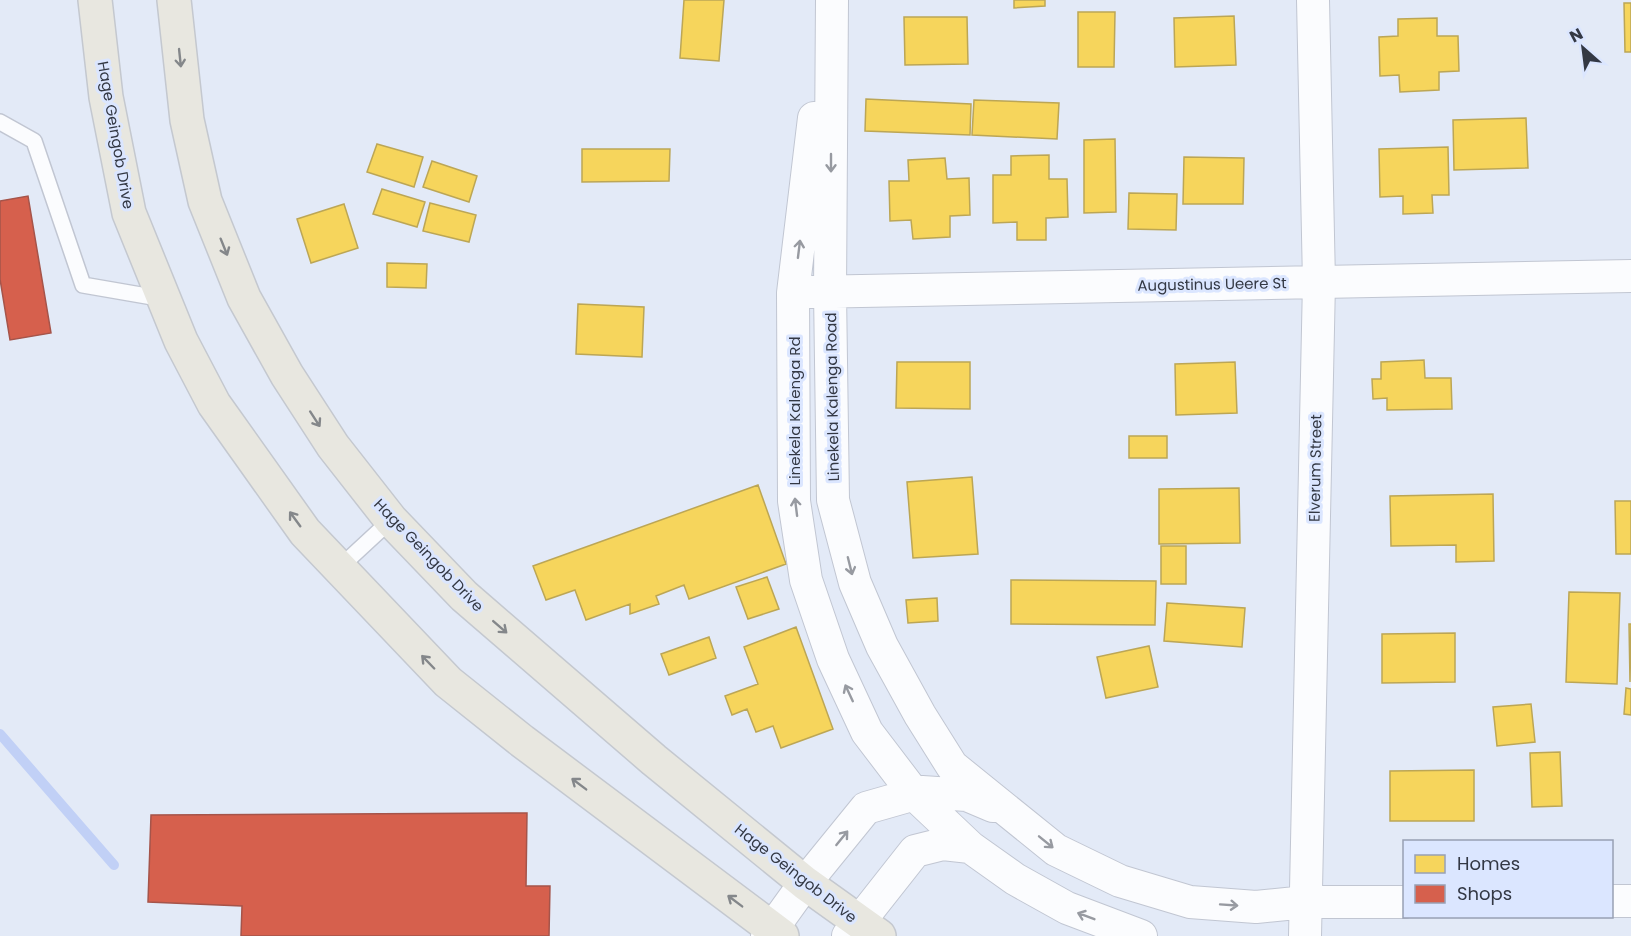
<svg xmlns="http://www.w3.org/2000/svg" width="1631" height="936" viewBox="0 0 1631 936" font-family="Poppins,sans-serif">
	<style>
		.homes { fill: #f6d55c; stroke: #bca655; stroke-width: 1.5 }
		.shops { fill: #d6604d; stroke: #a5544a; stroke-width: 1.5 }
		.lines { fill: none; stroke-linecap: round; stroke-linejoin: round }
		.stream { stroke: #c1d0f6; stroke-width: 10 }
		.service-casing { stroke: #c1c6d2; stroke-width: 18 }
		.minor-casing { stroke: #c1c6d2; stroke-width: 34 }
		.trunk-casing { stroke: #c4c8cf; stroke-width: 36 }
		.service { stroke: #fbfcfe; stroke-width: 15 }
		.minor { stroke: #fbfcfe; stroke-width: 32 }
		.trunk { stroke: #e8e7e0; stroke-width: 33 }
		.oneway { stroke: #84878a }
		.oneway2 { stroke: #979aa1 }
		.labels { text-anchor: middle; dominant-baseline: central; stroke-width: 6; stroke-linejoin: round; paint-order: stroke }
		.street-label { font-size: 15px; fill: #333844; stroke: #dbe6ff }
	</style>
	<rect width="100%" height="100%" fill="#e3eaf7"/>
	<!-- homes -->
	<path class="homes" d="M684 0H724L719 61 680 58Z
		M1014 0H1045V6L1014 8Z
		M1624 3H1631V52H1625Z
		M1078 12H1115L1114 67H1078Z
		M1234 16 1236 65 1175 67 1174 18Z
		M904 17H967L968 64 905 65Z
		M1437 18V36H1458L1459 71 1439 72V90L1400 92 1399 75 1380 76 1379 37 1398 36V19Z
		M866 99 971 104 970 135 865 131Z
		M974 100 1059 103 1057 139 972 135Z
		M1526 118 1528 168 1454 170 1453 120Z
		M1115 139 1116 212 1084 213V140Z
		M377 144 423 157 414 187 367 172Z
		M1448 147 1449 195H1432L1433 213 1403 214V196L1380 197 1379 149Z
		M582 149H670L669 181 582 182Z
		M1049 155V179H1067L1068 217 1046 218V240H1017V222L993 223V175H1011V156Z
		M1184 157 1244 158 1243 204H1183Z
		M945 158 947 179 969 178 970 215 950 216V237L913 239 911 220 890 221 889 181H909L908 160Z
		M432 161 477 176 469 202 423 187Z
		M382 189 425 202 417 227 373 214Z
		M1129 193 1177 194 1176 230 1128 229Z
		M430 203 476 215 469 242 423 231Z
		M344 204 358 248 311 263 297 219Z
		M387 263 427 264 426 288 387 287Z
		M578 304 644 307 642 357 576 354Z
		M1424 360 1425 378H1451L1452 409 1387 410V398L1373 399 1372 379H1381V362Z
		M897 362H970V409L896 408Z
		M1235 362 1237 413 1176 415 1175 364Z
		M1129 436H1167V458H1129Z
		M972 477 978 554 913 558 907 482Z
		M758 485 786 564 689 599 684 585 656 596 659 604 630 614V604L586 620 575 590 546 600 533 566Z
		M1239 488 1240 543 1159 544V489Z
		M1493 494 1494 561 1456 562V545L1391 546 1390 496Z
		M1615 501H1631V554H1616Z
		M1161 546H1186V584H1161Z
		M767 577 779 609 748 619 736 587Z
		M1011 580 1156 581 1155 625 1011 624Z
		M1569 592 1620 593 1617 684 1566 682Z
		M937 598 938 621 908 623 906 600Z
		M1167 603 1245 608 1242 647 1164 641Z
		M1629 624H1631L1630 682Z
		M796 627 833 729 781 748 773 726 756 732 747 709 732 715 725 696 758 684 744 647Z
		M1455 633V682L1382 683V634Z
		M709 637 716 658 669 675 661 654Z
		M1149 646 1158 687 1106 698 1097 657Z
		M1626 688 1631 689V715L1624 714Z
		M1531 704 1535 742 1497 746 1493 707Z
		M1560 752 1562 806 1532 807 1530 753Z
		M1474 770V821H1390V771Z"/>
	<!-- shops -->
	<path class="shops" d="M28 196 51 333 10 340 0 279V201Z
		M527 813 526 886H550L549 936H241L242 906 148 902 151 815Z"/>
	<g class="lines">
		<!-- stream -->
		<path class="stream" d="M0 734 114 865"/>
		<defs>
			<path id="service" d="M0 122 34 141 83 285 164 299
				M338 569 391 520"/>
			<path id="minor" d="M832 0 830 292 833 500 855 583 882 646 920 715 952 766 1056 850 1120 881 1190 902 1256 907 1306 902H1404
				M814 118 793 293 794 501 806 580 833 659 867 732 915 795 970 847 1015 879 1067 908 1141 936
				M809 292 1631 276
				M1612 901H1631
				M767 936 805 883 866 808 922 792 967 795 993 806
				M848 936 915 851 943 844 970 847
				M1305 936 1319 282 1313 0"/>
			<path id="trunk" d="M95 0 106 97 129 213 181 341 214 404 305 532 448 682 522 741 782 936
				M174 0 187 120 205 201 244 298 287 375 333 446 391 520 464 596 654 760 805 883 879 936"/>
		</defs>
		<!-- service casing -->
		<use href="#service" class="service-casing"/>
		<!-- minor casing -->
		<use href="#minor" class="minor-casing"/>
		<!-- trunk casing -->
		<use href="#trunk" class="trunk-casing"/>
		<!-- service -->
		<use href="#service" class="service"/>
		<!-- minor -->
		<use href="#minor" class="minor"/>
		<!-- trunk -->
		<use href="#trunk" class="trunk"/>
	</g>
	<!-- one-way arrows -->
	<defs><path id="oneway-shaft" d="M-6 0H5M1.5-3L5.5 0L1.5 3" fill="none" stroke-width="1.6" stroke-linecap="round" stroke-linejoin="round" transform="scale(1.5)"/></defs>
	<g class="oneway">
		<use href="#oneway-shaft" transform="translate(180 58) rotate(84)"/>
		<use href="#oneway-shaft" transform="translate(224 247) rotate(68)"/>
		<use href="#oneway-shaft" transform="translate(315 419) rotate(57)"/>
		<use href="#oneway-shaft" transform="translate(295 519) rotate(-126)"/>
		<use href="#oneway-shaft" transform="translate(500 627) rotate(41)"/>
		<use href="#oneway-shaft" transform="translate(428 662) rotate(-134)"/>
		<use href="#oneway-shaft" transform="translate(579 784) rotate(-143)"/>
		<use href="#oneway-shaft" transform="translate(735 901) rotate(-143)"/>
	</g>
	<g class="oneway2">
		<use href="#oneway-shaft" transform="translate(831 163) rotate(90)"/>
		<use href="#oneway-shaft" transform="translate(799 249) rotate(-83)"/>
		<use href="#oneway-shaft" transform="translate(796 507) rotate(-97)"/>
		<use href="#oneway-shaft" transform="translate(850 566) rotate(76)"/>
		<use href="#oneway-shaft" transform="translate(849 693) rotate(-115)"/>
		<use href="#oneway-shaft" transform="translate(842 838) rotate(-51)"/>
		<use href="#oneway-shaft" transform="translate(1046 842) rotate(39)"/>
		<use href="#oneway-shaft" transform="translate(1229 905) rotate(4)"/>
		<use href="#oneway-shaft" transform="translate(1086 916) rotate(-159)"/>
	</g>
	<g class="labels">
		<!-- street labels -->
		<g class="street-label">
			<text transform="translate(116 135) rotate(80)">Hage Geingob Drive</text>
			<text transform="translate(1212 284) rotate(-1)">Augustinus Ueere St</text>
			<text transform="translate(832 397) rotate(-91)">Linekela Kalenga Road</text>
			<text transform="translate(794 411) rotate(-90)">Linekela Kalenga Rd</text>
			<text transform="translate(1315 468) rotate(-89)">Elverum Street</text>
			<text transform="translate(429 555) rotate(46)">Hage Geingob Drive</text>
			<text transform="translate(796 873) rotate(38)">Hage Geingob Drive</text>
		</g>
	</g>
	<!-- legend -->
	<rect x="1403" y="840" width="210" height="78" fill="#dbe6ff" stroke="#98a0b4" stroke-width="1.5"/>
	<rect x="1415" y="855" width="30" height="18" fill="#f6d55c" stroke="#98a0b4" stroke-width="1.5"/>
	<text x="1457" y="870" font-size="18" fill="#333844">Homes</text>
	<rect x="1415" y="885" width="30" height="18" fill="#d6604d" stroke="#98a0b4" stroke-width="1.5"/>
	<text x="1457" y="900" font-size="18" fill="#333844">Shops</text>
	<!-- north arrow -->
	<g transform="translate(1583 48) rotate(332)" stroke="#dbe6ff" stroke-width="4.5" paint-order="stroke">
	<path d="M0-4.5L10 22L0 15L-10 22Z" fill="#333844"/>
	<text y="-9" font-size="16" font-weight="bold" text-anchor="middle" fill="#333844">N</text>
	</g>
</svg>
